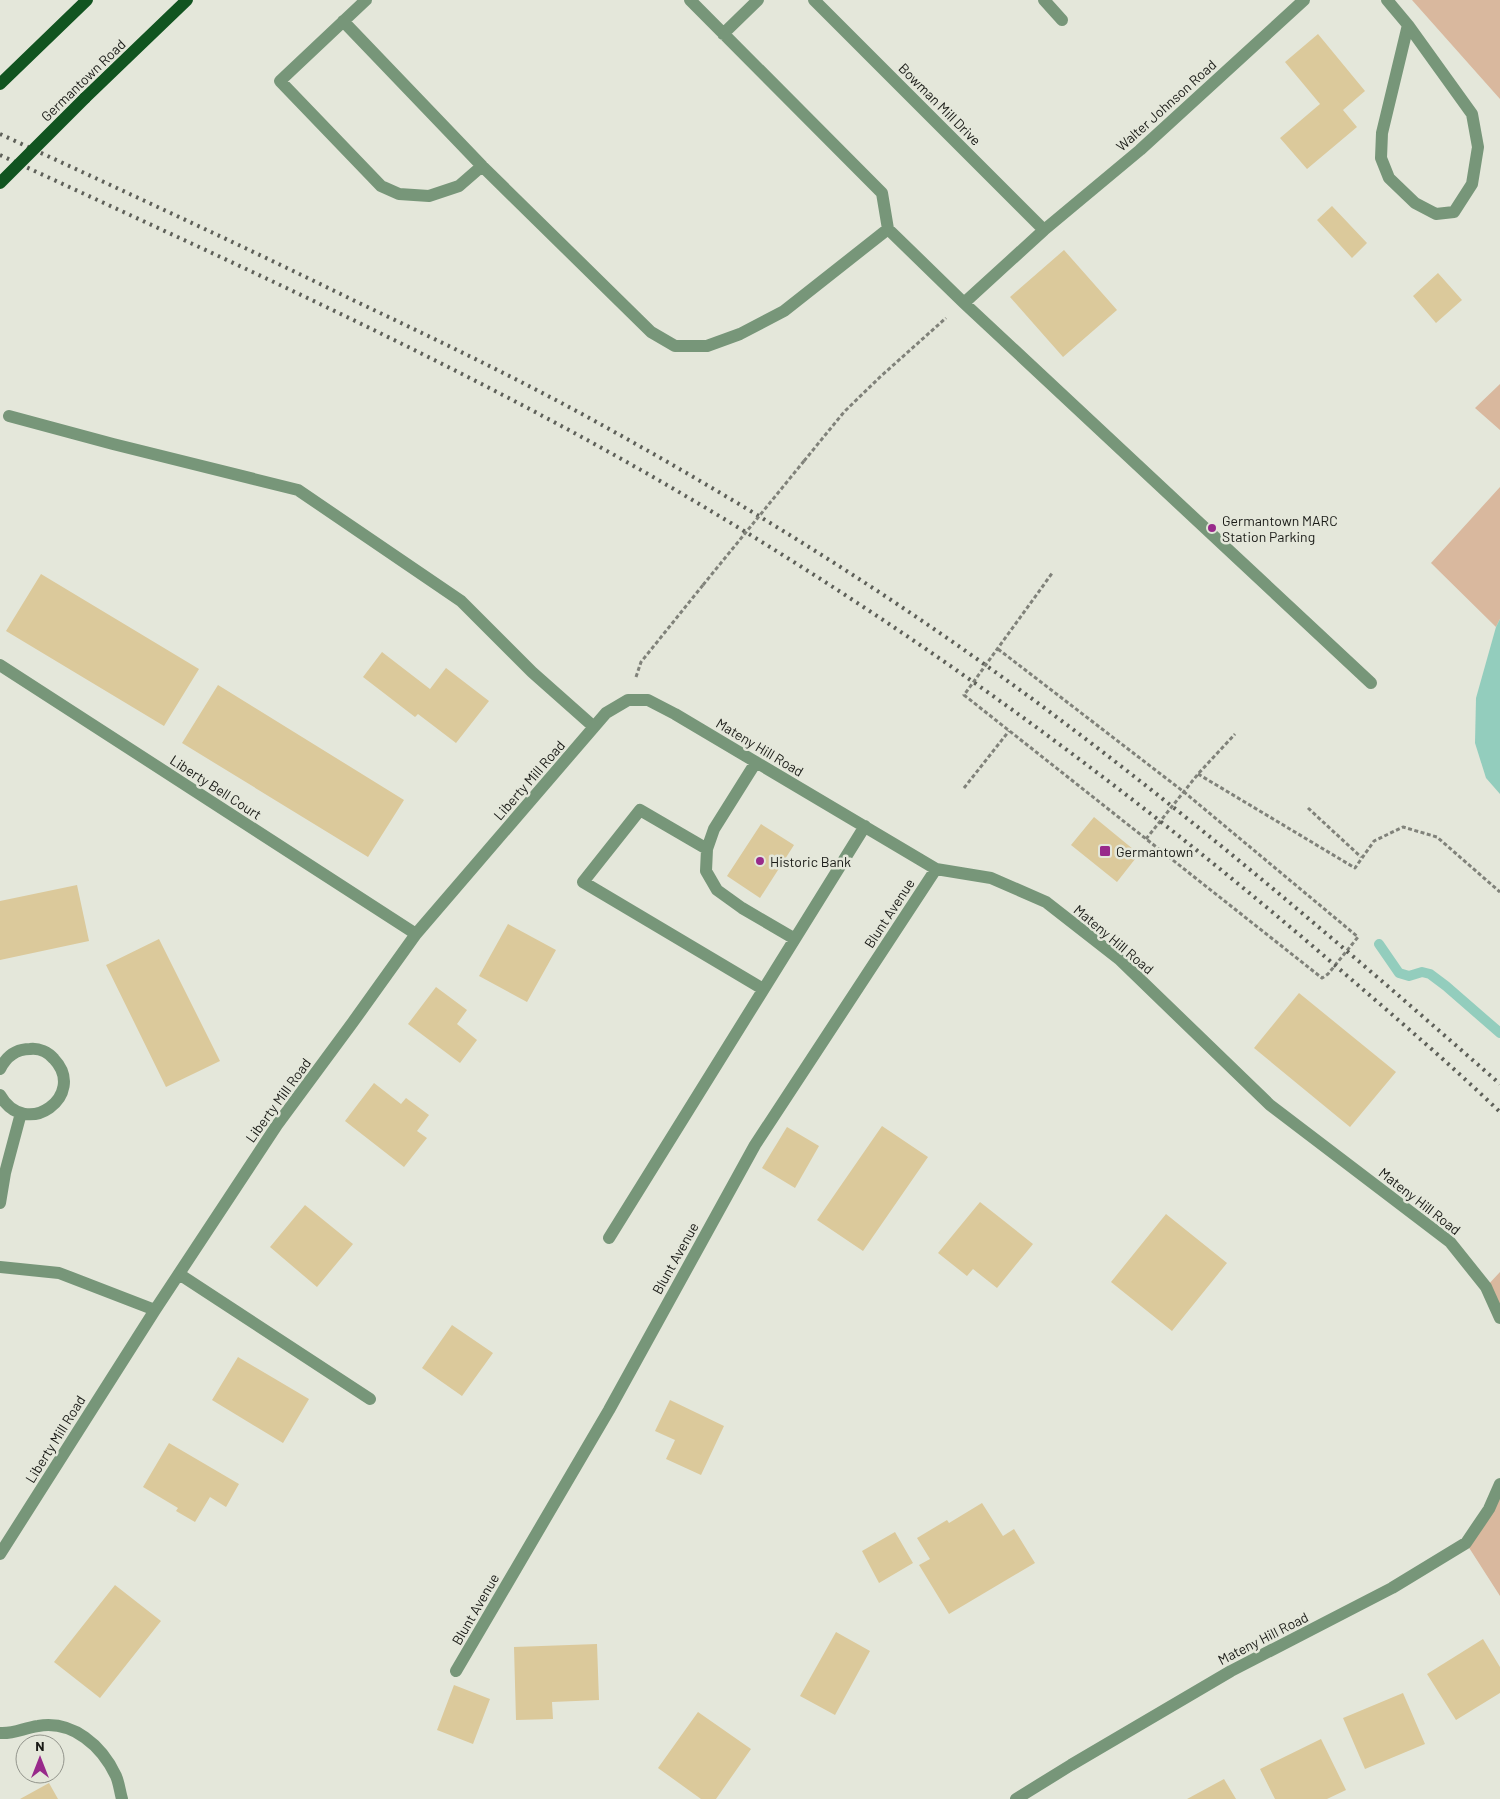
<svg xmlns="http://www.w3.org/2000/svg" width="1500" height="1799" viewBox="0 0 1500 1799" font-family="Barlow,sans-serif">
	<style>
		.green { fill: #d9b89e }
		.water { fill: #93cdbd }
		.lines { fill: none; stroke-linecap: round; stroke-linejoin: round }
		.stream { stroke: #93cdbd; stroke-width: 10 }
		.building { fill: #dbc99b }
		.path { stroke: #80827a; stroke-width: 3; stroke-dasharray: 4 2.5; stroke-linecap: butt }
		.minor { stroke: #779679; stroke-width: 12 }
		.major { stroke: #115420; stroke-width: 12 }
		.rail { stroke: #5e6059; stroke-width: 4; stroke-dasharray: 2.5 5; stroke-linecap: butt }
		.path-bridge { stroke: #80827a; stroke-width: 3; stroke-dasharray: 4 2.5; stroke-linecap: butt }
		.major-bridge { stroke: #115420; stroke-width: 12 }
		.poi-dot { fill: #982a8b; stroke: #e4e7da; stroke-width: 2 }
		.labels { text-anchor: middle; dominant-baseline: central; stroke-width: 5; stroke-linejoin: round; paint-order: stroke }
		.street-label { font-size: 14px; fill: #191a16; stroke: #e4e7da }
		.poi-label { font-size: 14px; fill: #191a16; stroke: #e4e7da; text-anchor: start }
	</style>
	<rect width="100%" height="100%" fill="#e4e7da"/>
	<!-- green -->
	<path class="green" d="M1412 0H1500V99Z
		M1500 384V430L1475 408Z
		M1500 487V619L1496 627 1431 563Z
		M1500 1272V1318L1486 1287Z
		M1500 1484V1596L1466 1543Z"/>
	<!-- water -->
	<path class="water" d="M1500 619V794L1486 778 1475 743 1476 698 1496 627Z"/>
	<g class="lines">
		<!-- stream -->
		<path class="stream" d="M1379 944 1399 973 1409 976 1422 972 1430 974 1446 986 1500 1033"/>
	</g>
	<!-- building -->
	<path class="building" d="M1318 34 1365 91 1343 110 1357 127 1307 169 1280 138 1320 104 1285 62Z
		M1332 206 1367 243 1352 258 1317 220Z
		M1064 250 1117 310 1063 357 1010 297Z
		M1438 273 1462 300 1436 323 1413 296Z
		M41 574 199 669 164 726 6 631Z
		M382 652 430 689 446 668 489 701 456 743 418 714 415 717 363 677Z
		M218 685 404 800 368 857 182 743Z
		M1094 817 1139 854 1117 882 1071 845Z
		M761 824 794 845 760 898 727 876Z
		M77 885 89 941 0 960V901Z
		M508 924 556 950 527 1002 479 976Z
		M159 939 220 1061 166 1087 106 965Z
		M436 987 467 1010 457 1024 477 1040 460 1063 408 1024Z
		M1299 993 1396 1072 1350 1127 1254 1048Z
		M374 1083 401 1104 406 1098 429 1115 417 1131 427 1138 404 1167 345 1121Z
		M882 1126 928 1157 863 1251 817 1220Z
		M787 1127 819 1146 795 1188 762 1168Z
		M980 1202 1033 1244 997 1288 973 1269 967 1276 938 1253Z
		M305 1205 353 1244 317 1287 270 1247Z
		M1166 1214 1227 1263 1172 1331 1111 1282Z
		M452 1325 493 1353 462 1396 422 1368Z
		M238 1357 309 1399 283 1443 212 1400Z
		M670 1400 724 1426 701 1475 666 1459 675 1440 655 1431Z
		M169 1443 239 1484 226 1507 210 1497 195 1522 176 1511 178 1508 143 1487Z
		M982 1503 1003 1536 1014 1529 1035 1563 949 1614 919 1565 930 1559 917 1538 947 1520 949 1523Z
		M895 1532 913 1563 879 1583 862 1551Z
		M115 1585 161 1621 100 1698 54 1662Z
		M836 1632 870 1651 835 1715 800 1696Z
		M1483 1639 1500 1667V1693L1456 1720 1427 1674Z
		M597 1644 599 1700 552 1702 553 1719 516 1720 514 1647Z
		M454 1685 490 1699 473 1744 437 1730Z
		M1403 1693 1425 1744 1365 1769 1343 1718Z
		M698 1712 751 1749 716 1799H701L658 1768Z
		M1321 1739 1346 1790 1327 1799H1275L1260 1769Z
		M1224 1779 1236 1799H1187Z
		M49 1783 58 1799H20Z"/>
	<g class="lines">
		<!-- path -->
		<path class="path" d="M804 461 844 412 880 377 946 318
			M998 649 1184 792 1358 937 1328 974 1322 978 964 695 1053 572
			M636 677 641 662 703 585
			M1198 774 1355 868 1374 841 1403 827 1437 837 1500 892
			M964 788 1009 731
			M1308 808 1361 857
			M1146 839 1198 774 1235 734"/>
		<!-- minor -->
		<path class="minor" d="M366 0 280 81 381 186 399 194 429 196 459 186 482 166 651 332 675 346H707L740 334 784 311 888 229
			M690 0 882 193 888 229 964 303 1371 683
			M814 0 1044 230
			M1044 0 1062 20
			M1387 0 1408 25 1472 114 1478 147 1472 184 1454 212 1436 214 1415 203 1389 178 1381 158 1382 133 1408 25
			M343 21 482 166
			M723 34 758 0
			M964 303 1044 230 1140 150 1304 0
			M9 416 113 444 298 490 461 601 532 672 594 727
			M0 665 416 934
			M756 762 714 829 707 849 706 871 717 890 742 908 795 939
			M707 849 640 810 583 882 763 989
			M0 1069C6 1057 16 1049 30 1049 39 1048 48 1052 54 1059 88 1095 26 1141 0 1095
			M0 1203 5 1173 21 1113
			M609 1238 865 826
			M0 1267 59 1273 155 1310
			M179 1274 370 1399
			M0 1554 155 1310 277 1125 353 1022 416 934 606 713 628 700H648L675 714 936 869 991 878 1046 902 1119 959 1270 1105 1450 1242 1486 1287 1500 1318
			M456 1671 609 1410 755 1145 936 869
			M0 1733C15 1734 23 1728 38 1726 73 1720 102 1746 116 1776 119 1783 120 1792 122 1799
			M1016 1799 1071 1765 1231 1671 1392 1588 1466 1543 1489 1509 1500 1484"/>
		<!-- major -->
		<path class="major" d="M0 84 87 0
			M85 98 187 0"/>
		<!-- rail -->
		<path class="rail" d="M0 134C119 189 239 244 357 302 433 338 508 374 582 414 684 470 785 530 882 594 1102 739 1303 911 1500 1084
			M0 155C231 262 465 366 684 495 922 635 1144 799 1352 980 1402 1023 1452 1066 1500 1112"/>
		<!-- path-bridge -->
		<path class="path-bridge" d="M703 585 804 461"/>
		<!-- major-bridge -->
		<path class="major-bridge" d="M0 183 85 98"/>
	</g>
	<!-- markers -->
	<g class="poi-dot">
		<circle cx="1212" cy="528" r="5"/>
		<rect x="1099" y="845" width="12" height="12" rx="2.5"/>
		<circle cx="760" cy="861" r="5"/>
	</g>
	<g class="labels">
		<!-- street labels -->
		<g class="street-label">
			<text transform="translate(83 80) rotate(-44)">Germantown Road</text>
			<text transform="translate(940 104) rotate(45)">Bowman Mill Drive</text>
			<text transform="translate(1166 105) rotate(-42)">Walter Johnson Road</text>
			<text transform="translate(760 747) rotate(31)">Mateny Hill Road</text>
			<text transform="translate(529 780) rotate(-49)">Liberty Mill Road</text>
			<text transform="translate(216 787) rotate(33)">Liberty Bell Court</text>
			<text transform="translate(889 913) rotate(-57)">Blunt Avenue</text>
			<text transform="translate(1114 939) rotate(40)">Mateny Hill Road</text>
			<text transform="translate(278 1100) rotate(-54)">Liberty Mill Road</text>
			<text transform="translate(1420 1201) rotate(38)">Mateny Hill Road</text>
			<text transform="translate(675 1258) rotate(-61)">Blunt Avenue</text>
			<text transform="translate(55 1439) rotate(-58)">Liberty Mill Road</text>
			<text transform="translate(475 1609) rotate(-60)">Blunt Avenue</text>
			<text transform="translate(1263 1638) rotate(-27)">Mateny Hill Road</text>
		</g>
		<!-- poi labels -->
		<g class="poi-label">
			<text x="1222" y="520">Germantown MARC<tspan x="1222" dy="16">Station Parking</tspan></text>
			<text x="1116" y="851">Germantown</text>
			<text x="770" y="861">Historic Bank</text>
		</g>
	</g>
	<!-- north arrow -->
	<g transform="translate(40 1759)"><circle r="24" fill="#e4e7da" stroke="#93958c"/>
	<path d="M0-4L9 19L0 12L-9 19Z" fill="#982a8b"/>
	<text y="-8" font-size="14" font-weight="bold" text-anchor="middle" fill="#191a16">N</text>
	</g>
</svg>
